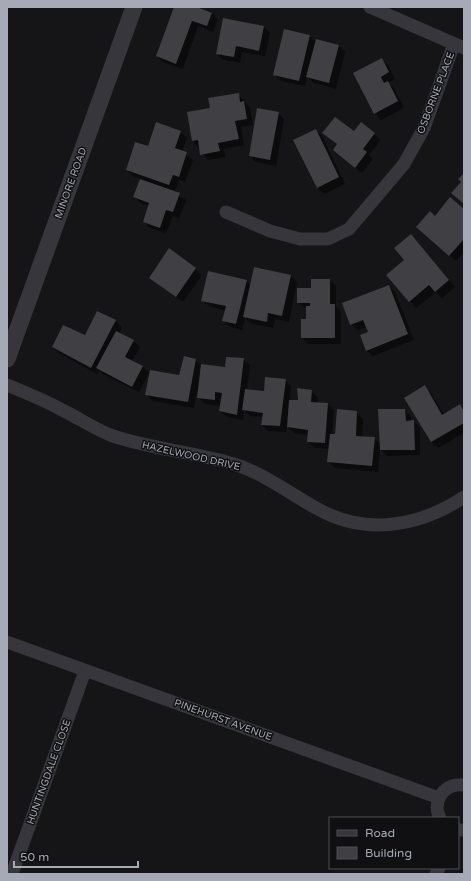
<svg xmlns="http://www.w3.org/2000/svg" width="471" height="881" viewBox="0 0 471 881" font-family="'Varela Round',sans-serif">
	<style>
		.shadow { fill: #0007 }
		.building { fill: #3f3f44 }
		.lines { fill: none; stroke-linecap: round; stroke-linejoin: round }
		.minor { stroke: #36363c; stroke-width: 13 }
		.tertiary { stroke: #36363c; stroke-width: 17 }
		.labels { text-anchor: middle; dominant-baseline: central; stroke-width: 3; stroke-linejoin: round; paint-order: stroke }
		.street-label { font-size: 10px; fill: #a6aab7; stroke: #101012 }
	</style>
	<rect width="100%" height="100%" fill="#151517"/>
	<!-- shadow -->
	<path class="shadow" d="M175 7H194L212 13 218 20 213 32 198 26 183 69 163 62 157 56Z
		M264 27 270 33 265 56 242 52 240 63 223 60 217 54Z
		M309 35 316 42 339 45 345 52 336 89 314 83 307 77 305 86 281 81 274 74Z
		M381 59 388 65 395 79 388 83 394 88 404 108 381 120 375 113Z
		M238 94 250 108 253 125 241 127 244 145 224 149 225 157 208 160 193 141 211 109Z
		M278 113 284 119 276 166 256 162 250 156Z
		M316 130 322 136 345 184 324 194 318 188 294 141Z
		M180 132 187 138 182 152 193 160 185 182 179 180 175 193 186 200 179 218 173 216 166 233 150 228 144 221 149 206 141 203 135 197 141 179 133 176 127 170 149 148Z
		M324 133 374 134 381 140 369 155 373 159 362 173 334 150 338 145Z
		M464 210V252L456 261 424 233 435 217Z
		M417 241 455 287 442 298 436 292 416 308 387 275 405 260Z
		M169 250 202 275 183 302 150 278Z
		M255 268 291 276 297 282 289 322 275 319 273 328 250 323 245 318 242 330 230 327 224 321 226 311 209 306 202 300 246 281 251 286Z
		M330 280 336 286V306L341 312V344H308L302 338 307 320V309L298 303 312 289Z
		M389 286 395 292 414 340 373 356 366 350 369 332 367 327 358 330 351 324Z
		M98 312 116 321 122 328 119 334 133 341 140 347 132 361 143 367 149 373 139 392 103 374 99 370 97 374 59 353 53 347 85 336Z
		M243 359 250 365 247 390 264 392 285 380 291 386 290 401H299L311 391 318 398 317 403 327 404 334 410 332 435H336L356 412 363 419 362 438H374L381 444 404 410 411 416V421H413L420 428V455L387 456 380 449 378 472 335 468 328 461 330 449 315 448 308 442 309 435 294 433 287 426 286 432 268 431 262 424 263 417 250 416 244 410 243 420 227 417 220 410 221 406 205 404 198 397 199 391H197L194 408 153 401 146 394 180 376 196 360 201 365 226 368Z
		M425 387 431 393 444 415 460 405 464 410V433L438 448 431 442Z"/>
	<!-- building -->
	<path class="building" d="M174 7H197L212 13 207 26 192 21 176 64 156 56Z
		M223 18 264 26 259 51 236 46 234 57 216 54Z
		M284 29 310 35 299 81 273 75Z
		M316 39 339 45 329 83 306 77Z
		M382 58 389 72 381 77 384 83 388 81 398 101 374 114 353 73Z
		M239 93 240 102 244 101 247 119 235 121 239 139 218 143 220 151 200 155 198 140 192 141 187 112 210 108 208 98Z
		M257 108 279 112 270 160 249 156Z
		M335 117 354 131 361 122 375 133 363 149 367 152 355 168 333 150 337 144 322 133Z
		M156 122 181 131 175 148 187 152 179 177 173 175 169 185 126 170 135 142 148 146Z
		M316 129 339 177 317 188 293 140Z
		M464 173V204L451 193 461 182 458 179Z
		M140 179 180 193 173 212 166 210 160 228 143 222 149 203 133 197Z
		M450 197 464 209V239L449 256 416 227 430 211 435 216Z
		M411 234 449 280 435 292 429 285 409 302 386 275 404 260 394 248Z
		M169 248 196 268 176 297 149 278Z
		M254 267 291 275 282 316 268 313 267 322 243 317Z
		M208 271 247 280 236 324 222 321 226 306 201 301Z
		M311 279H330V304H335V338H301V319H306V306H310V303H297V288H311Z
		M389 285 408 334 366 351 360 335 368 332 363 320 350 325 342 303Z
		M97 311 116 320 91 368 52 347 63 325 85 335Z
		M116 331 134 340 125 357 143 366 132 387 96 368Z
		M184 356 196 359 188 402 145 395 150 370 179 375Z
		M226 357 244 358 237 415 219 411 222 393 215 392V400L197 398 201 364 225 367Z
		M265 377 286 379 280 426 261 425 263 413 242 410 245 389 264 391Z
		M425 385 442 415 460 404 464 412V423L431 442 404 398Z
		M297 388 312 390 311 402 328 403 325 443 307 442 308 430 287 427 289 400H298Z
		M337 409 357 411 356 436 375 437 372 466 327 462 330 434H335Z
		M378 409H405L406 421 414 420 415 450H380Z"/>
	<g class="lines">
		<!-- minor -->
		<path class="minor" d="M370 7 464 48
			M226 212 270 231 300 239H328L349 229 404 164 424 128 454 44
			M7 385C26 393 44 400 62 410 79 418 96 430 113 436 152 449 194 452 234 464 263 473 289 493 316 508 365 536 419 527 464 497
			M7 642 439 798
			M440 818C431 801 445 782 464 785
			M458 830H464
			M12 874 85 671
			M436 874 439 868"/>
		<!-- tertiary -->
		<path class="tertiary" d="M7 359 134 7"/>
	</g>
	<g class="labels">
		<!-- street labels -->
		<g class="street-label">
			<text transform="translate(436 93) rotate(-69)">OSBORNE PLACE</text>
			<text transform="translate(71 183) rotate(-70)">MINORE ROAD</text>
			<text transform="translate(191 456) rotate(13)">HAZELWOOD DRIVE</text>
			<text transform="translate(223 720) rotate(20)">PINEHURST AVENUE</text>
			<text transform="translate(49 772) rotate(-70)">HUNTINGDALE CLOSE</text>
		</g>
	</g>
	<!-- border -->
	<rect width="471" height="881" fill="none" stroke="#a6aab7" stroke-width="16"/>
	<!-- legend -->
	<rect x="329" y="817" width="130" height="52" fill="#101012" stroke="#4c4e54"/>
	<rect x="337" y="830" width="20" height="6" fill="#36363c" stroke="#4c4e54"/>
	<text x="365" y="837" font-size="12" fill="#a6aab7">Road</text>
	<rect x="337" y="847" width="20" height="12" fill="#3f3f44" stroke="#4c4e54"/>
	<text x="365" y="857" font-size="12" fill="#a6aab7">Building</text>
	<!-- scale -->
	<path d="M14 861v6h124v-6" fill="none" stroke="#a6aab7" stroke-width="2"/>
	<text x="20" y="861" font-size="12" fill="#a6aab7" stroke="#101012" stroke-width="3" paint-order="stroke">50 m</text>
</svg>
